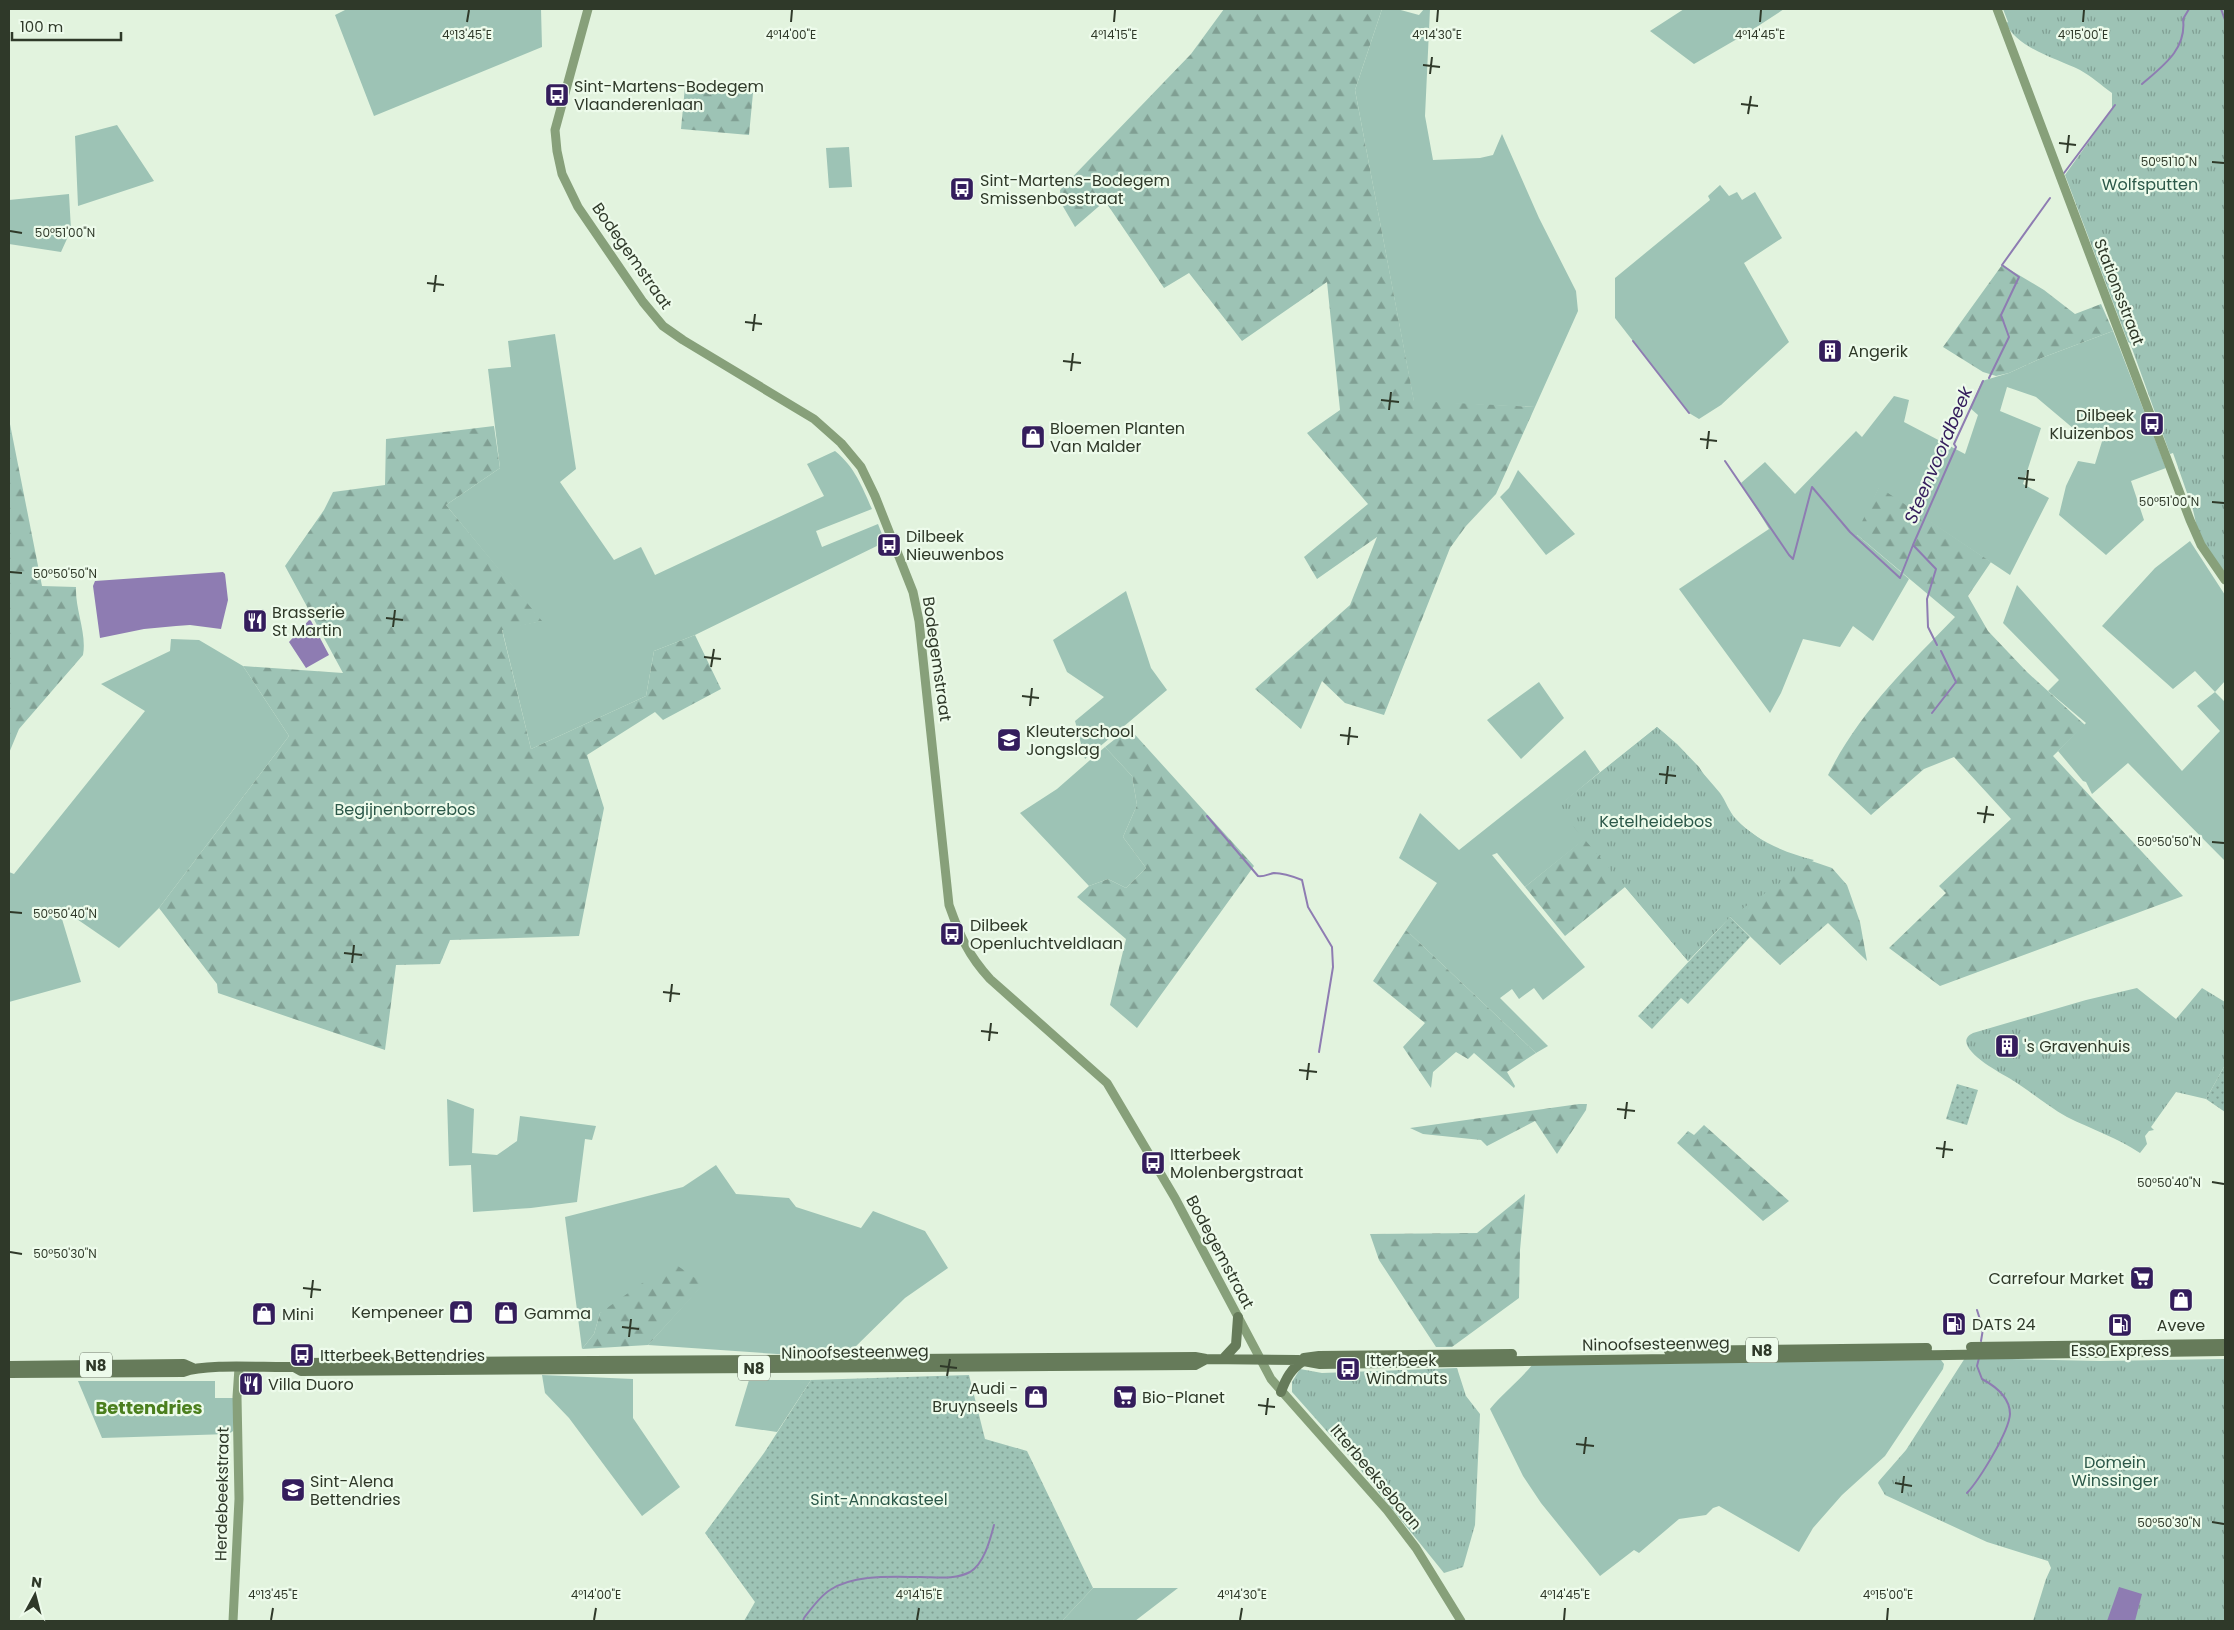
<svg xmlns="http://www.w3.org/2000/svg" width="2234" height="1630" viewBox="0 0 2234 1630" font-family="Poppins,sans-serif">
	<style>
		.grass { fill: #9dc3b5 }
		.forest { fill: url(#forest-firs) }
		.park { fill: url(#park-tufts) }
		.garden { fill: url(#garden-dots) }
		.water { fill: #8e7cb2 }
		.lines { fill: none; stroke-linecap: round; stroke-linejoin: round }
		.stream { stroke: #8e7cb2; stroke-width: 2 }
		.secondary { stroke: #87a07a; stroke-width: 9 }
		.primary { stroke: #667b5a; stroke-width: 10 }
		.ticks { fill: none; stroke: #2f3929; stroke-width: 2 }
		.labels { text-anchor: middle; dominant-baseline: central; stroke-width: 4.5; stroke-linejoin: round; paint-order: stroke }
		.shield { fill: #edfbeb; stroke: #687363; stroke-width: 1 }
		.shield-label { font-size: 15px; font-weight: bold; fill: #2f3929 }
		.poi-label { font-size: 16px; fill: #2f3929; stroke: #edfbeb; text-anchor: start }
		.park-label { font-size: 16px; fill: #2c5849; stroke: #edfbeb }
		.street-label { font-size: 16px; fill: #2f3929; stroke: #edfbeb }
		.water-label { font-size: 18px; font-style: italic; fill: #341d5c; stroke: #edfbeb }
		.neighbourhood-label { font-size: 18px; font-weight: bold; fill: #4b7f1e; stroke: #edfbeb }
		.ticks-label { font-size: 12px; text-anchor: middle; fill: #2f3929; stroke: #edfbeb; stroke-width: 4.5; stroke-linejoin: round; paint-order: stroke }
	</style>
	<defs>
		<pattern id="forest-firs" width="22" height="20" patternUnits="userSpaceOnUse" patternTransform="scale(1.25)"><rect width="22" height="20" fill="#9dc3b5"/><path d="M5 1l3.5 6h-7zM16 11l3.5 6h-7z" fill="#809f93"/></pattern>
		<pattern id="park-tufts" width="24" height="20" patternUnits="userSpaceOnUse" patternTransform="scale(1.25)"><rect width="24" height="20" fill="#9dc3b5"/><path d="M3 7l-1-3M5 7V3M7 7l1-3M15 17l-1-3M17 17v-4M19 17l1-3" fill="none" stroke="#809f93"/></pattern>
		<pattern id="garden-dots" width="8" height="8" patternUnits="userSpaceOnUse" patternTransform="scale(1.25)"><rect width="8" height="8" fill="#9dc3b5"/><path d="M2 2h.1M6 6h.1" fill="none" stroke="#809f93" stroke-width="1.8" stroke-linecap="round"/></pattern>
	</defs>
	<rect width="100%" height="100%" fill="#e2f3de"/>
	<!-- grass -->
	<path class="grass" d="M347 9H541L542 47 374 116 335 15Z
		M1382 9H1397L1419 15 1424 9H1430L1425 116 1433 160 1480 158 1493 155 1502 134 1539 218 1576 291 1578 311 1535 407 1414 402 1355 90Z
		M1684 9H1784L1749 32 1694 64 1650 31Z
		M117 125 154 181 78 206 75 136Z
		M849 147 852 187 829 188 826 148Z
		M1720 185 1729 196 1737 192 1742 200 1755 192 1782 238 1744 263 1789 342 1721 405 1699 419 1689 413 1615 318V278L1710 200 1708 196Z
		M69 194 71 230 61 252 9 244V200Z
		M2113 331 2166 468 2131 481 2144 520 2106 555 2059 515 2066 486 2078 461 2095 464 2104 435 2074 429 2036 397 2007 387 2000 411 2041 428 2023 484 2049 498 2010 575 1879 488 1857 535 1909 579 1873 641 1853 626 1840 647 1803 639 1781 693 1770 713 1679 589 1769 529 1741 483 1765 462 1795 494 1856 431 1862 437 1894 396 1909 400 1904 422 1965 454 1978 415 1970 408 1982 381 2009 373 2044 357Z
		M555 334 576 469 560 482 614 560 641 547 655 575 824 496 807 464 835 451C855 467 862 487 872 509L816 531 822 547 878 524 885 542 695 635 654 651 646 696 531 749 502 629 541 621 446 505 500 468 488 369 511 367 508 341Z
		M1518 470 1575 534 1546 555 1500 497 1509 488Z
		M2190 541 2225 595V681L2215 692 2225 702V861L2128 763 2092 794 2086 782 2083 781 2058 751 2086 723 2048 691 2059 680 2003 623 2017 585 2182 771 2220 731 2197 706 2215 692 2195 671 2173 689 2102 626 2155 568Z
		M1126 591 1151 668 1167 690 1085 759 1075 721 1104 697 1067 672 1053 640Z
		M171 639 199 640 243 666 289 736 159 908 119 948 71 915 62 919 81 982 9 1002V872L14 874 145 711 101 684 170 651Z
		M1539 682 1564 718 1521 759 1487 720Z
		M1105 747 1132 776 1137 805 1123 837 1146 868 1126 888 1108 879 1089 886 1020 813 1057 789Z
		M1585 750 1600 772 1558 807 1585 839 1525 887 1497 853 1492 855 1585 967 1543 1000 1534 988 1519 999 1512 989 1500 998 1548 1046 1536 1053 1406 930 1437 883 1399 858 1420 813 1459 850Z
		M447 1099 474 1109 472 1153 497 1155 517 1141 520 1116 596 1126 592 1140 585 1139 577 1202 531 1208 473 1212 471 1165 449 1166Z
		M716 1165 736 1194 789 1198 796 1207 861 1228 873 1211 925 1231 948 1268 905 1298 849 1353 777 1354 648 1345 703 1284 600 1313 594 1334 582 1349 565 1217 683 1187Z
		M1941 1360 1944 1364 1943 1369 1885 1456 1842 1495 1813 1528 1799 1552 1719 1506 1713 1508 1706 1515 1679 1519 1639 1553 1634 1550 1600 1576 1541 1503 1523 1476 1490 1409C1503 1393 1519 1381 1532 1365Z
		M542 1375 633 1379V1418L680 1487 642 1516 569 1418 545 1393Z
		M749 1380H811L777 1432 735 1426Z
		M78 1381H215V1398H233V1431L229 1434 102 1438Z
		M1093 1588H1178L1135 1621H1062Z"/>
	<!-- forest -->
	<path class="forest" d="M1224 9H1382L1355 90 1414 401 1535 407 1496 494 1466 526 1450 548 1384 715 1345 703 1322 681 1301 729 1255 689 1350 605 1377 537 1317 579 1304 557 1368 504 1307 433 1340 410 1327 282 1242 341 1189 273 1164 288 1105 201 1075 227 1061 203 1060 190 1191 54Z
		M685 87 753 93 749 135 681 129Z
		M2002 265 2044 290 2075 314 2101 304 2113 331 2044 357 2009 373 1996 376 1983 372 1943 347Z
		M9 419 42 586 76 587C75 610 87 633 83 655L19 729 9 753Z
		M494 426 500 468 446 505 542 621 502 630 531 749 646 696 654 651 695 635 721 689 663 720 655 712 587 755 604 808 579 936 450 940 440 964 396 965 385 1050 218 993 217 984 159 908 289 736 243 666 343 673 285 566 324 510 333 492 385 485 386 439Z
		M1879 487 1991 562 1968 596 1988 631 2027 672 2085 725 2053 756 2183 896 1940 986 1889 948 1946 893 1939 886 2011 819 1954 757 1924 769 1871 815 1828 775C1860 711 1906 668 1955 617L1856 534Z
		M1657 727 1677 744 1699 767 1733 819 1771 847 1832 868 1847 885 1860 922 1867 961 1828 923 1780 965 1730 917 1688 961 1625 887 1565 936 1525 887 1584 839 1557 807Z
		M1129 728 1254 866 1137 1028 1110 1005 1126 939 1077 897 1089 886 1108 879 1126 888 1146 868 1123 837 1137 805 1132 776 1105 747Z
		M1406 930 1536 1053 1507 1072 1515 1086 1514 1088 1474 1053 1468 1059 1456 1052 1433 1072 1431 1088 1403 1047 1425 1023 1373 981Z
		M1579 1104H1587L1586 1110 1557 1154 1535 1121 1487 1146 1481 1140 1423 1134 1410 1128Z
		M1704 1125 1789 1201 1763 1221 1677 1143 1688 1131 1694 1135Z
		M1525 1194 1520 1250 1519 1298 1452 1347H1436L1379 1260 1370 1234 1477 1233Z
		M672 1262 704 1284 648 1345 582 1349 594 1334 600 1313Z"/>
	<!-- park -->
	<path class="park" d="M2003 9H2225V573L2209 553 2198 532 2193 510 2173 453 2170 454 2130 343 2128 342 2065 175 2112 109V93C2101 85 2091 76 2080 70 2058 59 2016 48 2006 23L2008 22Z
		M1657 727C1681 747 1701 771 1720 793 1726 801 1729 812 1736 819 1756 841 1786 853 1814 860L1730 917 1688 961 1557 807Z
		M2137 988 2176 1019 2202 988 2225 1002V1065L2206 1099 2176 1092 2151 1127 2154 1130 2149 1131 2145 1136 2147 1144 2140 1153C2118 1138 2091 1129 2067 1117 2047 1106 2029 1090 2009 1078 2000 1073 1948 1045 1973 1033L2086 1000Z
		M1965 1358 2100 1361 2225 1359V1621H2033L2046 1579 2051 1568 2048 1561 1987 1542 1885 1495 1878 1483 1879 1481 1906 1450Z
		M1457 1368 1466 1396 1480 1414 1475 1525 1463 1567 1444 1573 1355 1463 1292 1392V1382L1300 1369 1322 1373Z"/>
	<!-- garden -->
	<path class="garden" d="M1730 917 1750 937 1688 1004 1681 998 1652 1029 1638 1016 1641 1013Z
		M2225 1065V1112L2206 1099Z
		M1957 1084 1978 1090 1967 1125 1946 1119Z
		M969 1375 985 1439 1027 1451 1093 1588 1062 1621H744L755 1602 705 1533 764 1453 811 1380Z"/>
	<!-- water -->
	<path class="water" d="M223 572 225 574 228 600 221 629 190 625 176 626 144 629 100 638 93 586 95 581Z
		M310 619 329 655 306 668 289 642Z
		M2119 1587 2142 1594 2135 1621H2107Z"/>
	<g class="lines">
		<!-- stream -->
		<path class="stream" d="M2221 9 2225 20
			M2142 84C2163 66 2187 49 2183 19L2189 9
			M2064 173 2115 105
			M1633 341 1689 413
			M1989 378 2009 337 2001 315 2019 277 2002 265 2050 198
			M1725 461 1789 555 1793 559 1812 487 1850 532 1900 578 1913 545
			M1937 645 1928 627 1927 599 1936 569 1913 545 1956 447 1954 444 1983 381
			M1932 713 1956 682 1941 651
			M1207 816 1258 876C1264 877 1268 874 1274 873 1284 873 1292 876 1302 880L1308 907 1332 947 1333 967 1319 1052
			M1977 1310 1983 1329 1981 1341
			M1967 1493C1979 1480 2009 1432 2010 1414 2010 1398 1995 1386 1982 1379L1977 1366 1979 1358
			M803 1621 804 1618C811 1609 820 1596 830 1590 855 1574 892 1577 920 1577 936 1577 955 1580 970 1572 984 1564 990 1540 994 1525"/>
		<!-- secondary -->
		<path class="secondary" d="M588 9 555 130 557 151 562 174 578 207 643 302 663 326 683 340 814 419 841 443 861 467 875 496 913 592 919 621 949 905C960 936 968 955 990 979L1107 1083 1175 1198 1271 1379 1387 1510 1416 1548 1461 1621
			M1997 9 2190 520 2201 545 2225 580
			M233 1621 239 1499 237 1397 239 1368"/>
		<!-- primary -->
		<path class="primary" d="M1971 1347 2225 1344
			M1669 1351 1927 1348
			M1304 1358 1319 1356 1512 1354
			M1223 1359 1236 1345 1238 1317
			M9 1366 184 1364 193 1368
			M294 1367 300 1363 1195 1357 1206 1359 1298 1360 1320 1364 2225 1351
			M9 1373 183 1372C207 1363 266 1368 294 1367L301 1371 1195 1365 1206 1359
			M1281 1392C1286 1378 1291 1369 1303 1361"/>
	</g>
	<!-- ticks -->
	<path class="ticks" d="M467 22 469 10M791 22 792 10M1114 22 1115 10M1437 22 1438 10M1760 22 1761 10M2083 22 2084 10M1423 65 1440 67M1430 74 1432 57M1741 104 1758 106M1748 114 1751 96M2059 143 2076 145M2067 153 2069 135M2212 162 2224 163M10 231 22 233M427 283 444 285M434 292 436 275M745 322 762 324M753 331 755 314M1063 361 1081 363M1071 371 1073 353M1381 400 1399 402M1389 410 1391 392M1700 439 1717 441M1707 449 1709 431M2018 478 2035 480M2026 488 2028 470M2212 502 2224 503M10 572 22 573M386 618 403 620M393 627 395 610M704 657 721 659M711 667 714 649M1022 696 1039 698M1030 706 1032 688M1340 735 1358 737M1348 745 1350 727M1659 774 1676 776M1666 784 1668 766M1977 813 1994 815M1984 823 1987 806M2212 842 2224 843M10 912 22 913M344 953 362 955M352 963 354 945M663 992 680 994M670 1002 672 984M981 1031 998 1033M989 1041 991 1023M1299 1070 1317 1072M1307 1080 1309 1063M1617 1109 1635 1111M1625 1119 1627 1102M1936 1148 1953 1150M1943 1158 1945 1141M2212 1182 2224 1184M10 1252 22 1254M303 1288 321 1290M311 1298 313 1280M622 1327 639 1329M629 1337 631 1319M940 1366 957 1368M947 1376 950 1359M1258 1405 1275 1407M1266 1415 1268 1398M1576 1444 1594 1446M1584 1454 1586 1437M1895 1483 1912 1486M1902 1493 1904 1476M2212 1522 2224 1524M271 1620 273 1608M594 1620 596 1608M917 1620 919 1608M1240 1620 1242 1608M1564 1620 1565 1608M1887 1620 1888 1608"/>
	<!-- icons -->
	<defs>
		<symbol id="bus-square" viewBox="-11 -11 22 22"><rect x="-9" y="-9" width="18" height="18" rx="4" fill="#341d5c" stroke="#edfbeb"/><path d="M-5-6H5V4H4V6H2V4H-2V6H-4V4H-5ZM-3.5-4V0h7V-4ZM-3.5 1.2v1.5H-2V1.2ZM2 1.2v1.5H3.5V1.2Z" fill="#fff"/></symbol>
		<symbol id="building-square" viewBox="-11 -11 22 22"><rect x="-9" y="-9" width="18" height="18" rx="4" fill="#341d5c" stroke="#edfbeb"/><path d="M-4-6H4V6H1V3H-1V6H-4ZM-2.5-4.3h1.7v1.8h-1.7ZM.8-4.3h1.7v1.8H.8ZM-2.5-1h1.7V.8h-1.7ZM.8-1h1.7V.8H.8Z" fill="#fff"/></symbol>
		<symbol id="shop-square" viewBox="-11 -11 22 22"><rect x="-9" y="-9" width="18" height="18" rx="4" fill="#341d5c" stroke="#edfbeb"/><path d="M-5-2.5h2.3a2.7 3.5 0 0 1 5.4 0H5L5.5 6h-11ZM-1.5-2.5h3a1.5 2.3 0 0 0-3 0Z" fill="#fff"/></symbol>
		<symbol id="restaurant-square" viewBox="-11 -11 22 22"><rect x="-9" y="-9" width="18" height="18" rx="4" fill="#341d5c" stroke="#edfbeb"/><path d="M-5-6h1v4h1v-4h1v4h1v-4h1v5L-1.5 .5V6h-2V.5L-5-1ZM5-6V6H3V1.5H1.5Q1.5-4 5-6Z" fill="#fff"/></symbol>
		<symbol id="school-square" viewBox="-11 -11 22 22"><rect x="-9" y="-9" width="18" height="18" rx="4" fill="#341d5c" stroke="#edfbeb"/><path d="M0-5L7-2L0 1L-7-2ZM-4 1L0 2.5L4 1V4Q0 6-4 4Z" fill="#fff"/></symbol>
		<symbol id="supermarket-square" viewBox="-11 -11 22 22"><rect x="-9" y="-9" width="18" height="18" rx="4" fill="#341d5c" stroke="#edfbeb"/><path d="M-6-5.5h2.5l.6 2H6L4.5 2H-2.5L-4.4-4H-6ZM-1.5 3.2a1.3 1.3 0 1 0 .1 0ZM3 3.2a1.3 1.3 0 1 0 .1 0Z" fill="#fff"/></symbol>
		<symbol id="fuel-square" viewBox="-11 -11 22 22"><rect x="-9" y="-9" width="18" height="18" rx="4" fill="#341d5c" stroke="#edfbeb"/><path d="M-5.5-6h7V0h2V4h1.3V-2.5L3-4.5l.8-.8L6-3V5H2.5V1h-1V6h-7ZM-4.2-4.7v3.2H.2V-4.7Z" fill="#fff"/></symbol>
	</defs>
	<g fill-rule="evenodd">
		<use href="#bus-square" x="543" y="81" width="28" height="28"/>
		<use href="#bus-square" x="948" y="175" width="28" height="28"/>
		<use href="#building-square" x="1816" y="337" width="28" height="28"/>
		<use href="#bus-square" x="2138" y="410" width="28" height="28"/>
		<use href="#shop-square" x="1019" y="423" width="28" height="28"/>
		<use href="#bus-square" x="875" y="531" width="28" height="28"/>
		<use href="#restaurant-square" x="241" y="607" width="28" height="28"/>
		<use href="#school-square" x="995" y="726" width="28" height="28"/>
		<use href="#bus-square" x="938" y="920" width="28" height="28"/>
		<use href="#building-square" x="1993" y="1032" width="28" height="28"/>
		<use href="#bus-square" x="1139" y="1149" width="28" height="28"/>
		<use href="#supermarket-square" x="2128" y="1264" width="28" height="28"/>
		<use href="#shop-square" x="2167" y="1286" width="28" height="28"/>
		<use href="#shop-square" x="447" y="1298" width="28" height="28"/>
		<use href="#shop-square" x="492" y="1299" width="28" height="28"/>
		<use href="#shop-square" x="250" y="1300" width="28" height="28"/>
		<use href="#fuel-square" x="1940" y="1310" width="28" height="28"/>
		<use href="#fuel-square" x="2106" y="1311" width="28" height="28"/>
		<use href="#bus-square" x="288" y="1341" width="28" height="28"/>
		<use href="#bus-square" x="1334" y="1355" width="28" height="28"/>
		<use href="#restaurant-square" x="237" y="1370" width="28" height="28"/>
		<use href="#shop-square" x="1022" y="1383" width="28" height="28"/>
		<use href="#supermarket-square" x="1111" y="1383" width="28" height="28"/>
		<use href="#school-square" x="279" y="1476" width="28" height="28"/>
	</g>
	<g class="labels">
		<!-- shield labels -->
		<g class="shield">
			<rect x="1746" y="1337.5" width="32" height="25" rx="4"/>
			<rect x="80" y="1352.5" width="32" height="25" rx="4"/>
			<rect x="738" y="1355.5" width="32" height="25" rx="4"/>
		</g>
		<g class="shield-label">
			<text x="1762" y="1350">N8</text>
			<text x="96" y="1365">N8</text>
			<text x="754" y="1368">N8</text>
		</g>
		<!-- poi labels -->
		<g class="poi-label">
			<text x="574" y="86">Sint-Martens-Bodegem<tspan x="574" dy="18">Vlaanderenlaan</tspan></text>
			<text x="980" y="180">Sint-Martens-Bodegem<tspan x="980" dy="18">Smissenbosstraat</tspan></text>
			<text x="1848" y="351">Angerik</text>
			<text x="2134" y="415" text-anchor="end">Dilbeek<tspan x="2134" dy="18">Kluizenbos</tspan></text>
			<text x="1050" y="428">Bloemen Planten<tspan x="1050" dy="18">Van Malder</tspan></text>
			<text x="906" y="536">Dilbeek<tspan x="906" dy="18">Nieuwenbos</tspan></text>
			<text x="272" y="612">Brasserie<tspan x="272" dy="18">St Martin</tspan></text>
			<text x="1026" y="731">Kleuterschool<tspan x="1026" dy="18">Jongslag</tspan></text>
			<text x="970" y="925">Dilbeek<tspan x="970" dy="18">Openluchtveldlaan</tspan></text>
			<text x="2024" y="1046">'s Gravenhuis</text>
			<text x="1170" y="1154">Itterbeek<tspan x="1170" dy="18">Molenbergstraat</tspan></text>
			<text x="2124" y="1278" text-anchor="end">Carrefour Market</text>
			<text x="444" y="1312" text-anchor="end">Kempeneer</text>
			<text x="524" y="1313">Gamma</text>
			<text x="282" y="1314">Mini</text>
			<text x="1972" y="1324">DATS 24</text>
			<text x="2181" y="1325" text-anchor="middle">Aveve</text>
			<text x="2120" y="1350" text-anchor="middle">Esso Express</text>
			<text x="320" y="1355">Itterbeek Bettendries</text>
			<text x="1366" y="1360">Itterbeek<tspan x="1366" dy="18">Windmuts</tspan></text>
			<text x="268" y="1384">Villa Duoro</text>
			<text x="1018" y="1388" text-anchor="end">Audi -<tspan x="1018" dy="18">Bruynseels</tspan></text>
			<text x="1142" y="1397">Bio-Planet</text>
			<text x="310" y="1481">Sint-Alena<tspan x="310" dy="18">Bettendries</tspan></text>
		</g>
		<!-- park labels -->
		<g class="park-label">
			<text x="2150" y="184">Wolfsputten</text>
			<text x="405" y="809">Begijnenborrebos</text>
			<text x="1656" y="821">Ketelheidebos</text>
			<text x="2115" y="1462">Domein<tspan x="2115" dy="18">Winssinger</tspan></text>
			<text x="879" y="1499">Sint-Annakasteel</text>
		</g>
		<!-- street labels -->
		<g class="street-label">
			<text transform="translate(632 256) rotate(55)">Bodegemstraat</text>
			<text transform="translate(2119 292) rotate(69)">Stationsstraat</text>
			<text transform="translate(937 659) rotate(82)">Bodegemstraat</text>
			<text transform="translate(1220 1252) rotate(62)">Bodegemstraat</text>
			<text transform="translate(1656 1344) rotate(-1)">Ninoofsesteenweg</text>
			<text transform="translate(855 1352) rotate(-1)">Ninoofsesteenweg</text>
			<text transform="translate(1376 1477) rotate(50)">Itterbeeksebaan</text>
			<text transform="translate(222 1494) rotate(-89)">Herdebeekstraat</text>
		</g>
		<!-- water labels -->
		<g class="water-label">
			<text transform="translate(1938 455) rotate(-67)">Steenvoordbeek</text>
		</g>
		<!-- neighbourhood labels -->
		<g class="neighbourhood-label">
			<text x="149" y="1407">Bettendries</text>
		</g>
	</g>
	<g class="ticks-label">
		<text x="467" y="39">4°13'45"E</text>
		<text x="791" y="39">4°14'00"E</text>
		<text x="1114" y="39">4°14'15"E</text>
		<text x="1437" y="39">4°14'30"E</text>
		<text x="1760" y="39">4°14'45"E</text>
		<text x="2083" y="39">4°15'00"E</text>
		<text x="2169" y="166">50°51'10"N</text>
		<text x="65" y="237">50°51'00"N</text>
		<text x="2169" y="506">50°51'00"N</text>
		<text x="65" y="578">50°50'50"N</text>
		<text x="2169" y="846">50°50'50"N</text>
		<text x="65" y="918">50°50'40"N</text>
		<text x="2169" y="1187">50°50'40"N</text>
		<text x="65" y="1258">50°50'30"N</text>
		<text x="2169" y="1527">50°50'30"N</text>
		<text x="273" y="1599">4°13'45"E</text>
		<text x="596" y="1599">4°14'00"E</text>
		<text x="919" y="1599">4°14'15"E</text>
		<text x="1242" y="1599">4°14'30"E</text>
		<text x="1565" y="1599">4°14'45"E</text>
		<text x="1888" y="1599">4°15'00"E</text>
	</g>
	<!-- border -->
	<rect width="2234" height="1630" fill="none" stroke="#2f3929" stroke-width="20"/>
	<!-- north arrow -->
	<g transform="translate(35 1595) rotate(7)" stroke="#edfbeb" stroke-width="4" paint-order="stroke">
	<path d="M0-4L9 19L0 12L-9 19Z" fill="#2f3929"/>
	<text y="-8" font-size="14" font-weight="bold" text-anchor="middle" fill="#2f3929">N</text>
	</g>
	<!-- scale -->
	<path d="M12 32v8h109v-8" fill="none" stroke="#2f3929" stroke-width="2.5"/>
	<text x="20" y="32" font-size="15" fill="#2f3929" stroke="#edfbeb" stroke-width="4" paint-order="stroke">100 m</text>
</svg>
